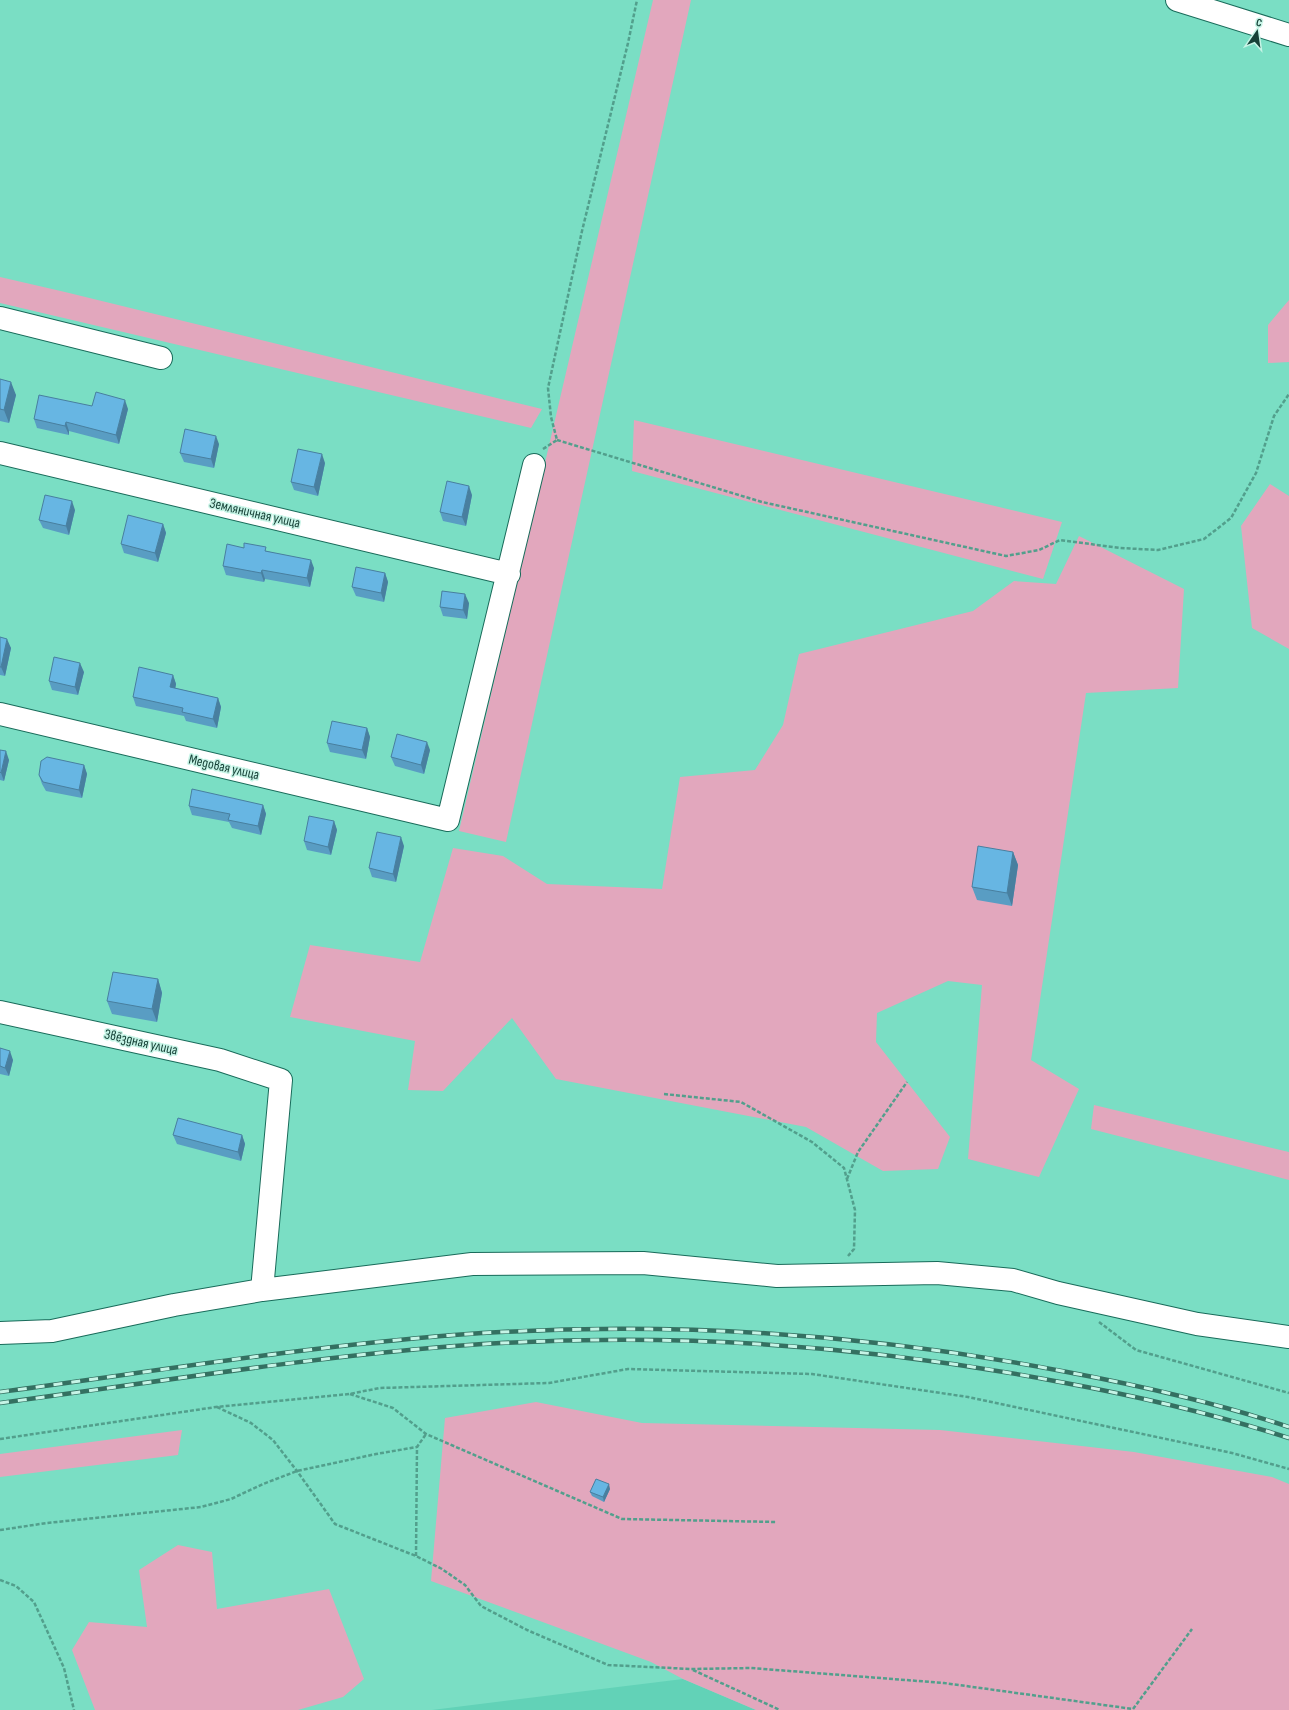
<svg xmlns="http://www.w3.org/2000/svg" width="1289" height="1710" viewBox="0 0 1289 1710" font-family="'Sofia Sans Condensed',sans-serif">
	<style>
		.built { fill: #62d2b7 }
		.green { fill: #e2a7bd }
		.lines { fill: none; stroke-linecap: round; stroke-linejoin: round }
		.minor-casing { stroke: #196b5a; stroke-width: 24 }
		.path { stroke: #529f8c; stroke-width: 2.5; stroke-dasharray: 4 2; stroke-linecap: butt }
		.minor { stroke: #fff; stroke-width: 22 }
		.rail-casing { stroke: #347061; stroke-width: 4.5 }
		.rail { stroke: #c6f4e6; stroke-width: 3; stroke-dasharray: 9; stroke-linecap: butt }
		.wall { fill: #599dc3 }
		.shaded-wall { fill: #487f9f }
		.building { fill: #67b6e3; stroke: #487f9f }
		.labels { text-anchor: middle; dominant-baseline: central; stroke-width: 3; stroke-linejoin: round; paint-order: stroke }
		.street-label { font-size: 14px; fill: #164137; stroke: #c6f4e6 }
	</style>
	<rect width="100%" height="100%" fill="#7adec4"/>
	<!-- built -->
	<path class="built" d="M683 1679 756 1710H432Z"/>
	<!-- green -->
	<path class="green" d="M653 0H691L506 842 459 831Z
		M0 277 65 292 542 409 531 428 0 303Z
		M1289 300V362L1268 363V325Z
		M634 420 1062 522 1043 579 632 471Z
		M1270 484 1289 496V649L1252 628 1241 526Z
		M1079 536 1184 589 1178 688 1086 693 1031 1060 1079 1089 1039 1177 968 1159 982 985 948 981 877 1013 876 1042 950 1137 938 1169 883 1171 806 1127 556 1079 512 1018 443 1091 408 1090 415 1041 290 1017 310 945 420 962 453 848 503 856 547 884 662 889 680 777 755 770 783 725 799 654 973 611 1014 581 1056 584Z
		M1094 1105 1289 1152V1180L1091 1129Z
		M536 1402 642 1423 940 1430 1134 1452 1272 1477 1289 1484V1710H756L683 1679 651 1662 431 1581 445 1418Z
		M182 1430 178 1455 0 1477V1454Z
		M178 1545 212 1552 217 1609 329 1589 364 1679 343 1697 298 1710H95L72 1650 89 1622 147 1627 139 1570Z"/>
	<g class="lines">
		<defs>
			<path id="minor" d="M1177 0 1289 35
				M0 318 161 358
				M0 453 509 574
				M0 714 448 820 534 465
				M0 1012 220 1060 281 1080 262 1290
				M0 1333 52 1331 174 1305 262 1290 472 1264 643 1263 777 1276 937 1273 1013 1280 1058 1293 1197 1324 1289 1337"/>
		</defs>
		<!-- minor casing -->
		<use href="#minor" class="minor-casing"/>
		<!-- path -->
		<path class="path" d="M557 440 762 502 1006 556 1039 550 1060 540 1120 548 1158 550 1204 539 1231 518 1256 473 1274 416 1289 394
			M543 449 557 440 551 417 548 388 582 231 628 43 637 0
			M664 1094 741 1102 812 1142 844 1168 855 1210 854 1249 848 1256
			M847 1179 858 1152 907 1082
			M1099 1322 1136 1350 1289 1393
			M350 1394 393 1408 426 1434 622 1519 777 1522
			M217 1407 251 1423 273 1440 297 1471 335 1524 416 1556 442 1569 465 1585 481 1606 527 1630 608 1665 691 1669 751 1668 944 1683 1133 1709 1192 1629
			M0 1439 216 1407 349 1394 380 1388 549 1383 628 1369 812 1374 968 1397 1232 1453 1289 1469
			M0 1530 47 1523 201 1507 231 1499 263 1484 297 1471 376 1454 417 1447
			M416 1556 417 1447 426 1434
			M0 1580 16 1586 34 1602 64 1668 74 1710
			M693 1670 780 1710"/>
		<!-- minor -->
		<use href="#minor" class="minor"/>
		<defs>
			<path id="rail" d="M0 1392C151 1372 302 1347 454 1335 659 1320 866 1333 1067 1372 1142 1386 1217 1403 1289 1427
				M0 1403C151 1383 302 1358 455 1346 657 1331 862 1344 1060 1382 1137 1396 1214 1414 1289 1438"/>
		</defs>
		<!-- rail casing -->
		<use href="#rail" class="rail-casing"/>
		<!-- rail -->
		<use href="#rail" class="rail"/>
	</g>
	<!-- wall -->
	<path class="wall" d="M0 379 16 395 9 423 0 421Z
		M92 406 128 409 119 444 69 431V435L37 428 34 419Z
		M219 444 214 468 184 462 180 453Z
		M325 463 318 496 294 490 291 482Z
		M472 495 466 526 443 521 440 512Z
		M75 510 69 535 43 528 39 520Z
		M163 524 166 533 158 562 124 553 121 544Z
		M244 548 268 551 314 568 310 587 265 579 264 582 226 575 223 566Z
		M385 573 388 582 384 602 356 596 352 587Z
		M469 603 467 619 443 616 440 607Z
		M0 637 11 648 5 676 0 675Z
		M84 672 78 695 52 690 49 681Z
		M173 675 176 684 175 688 218 698 221 707 217 728 186 721 184 716 136 706 133 697Z
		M367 728 370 737 366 759 330 752 327 743Z
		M0 750 9 760 4 781 0 780Z
		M430 750 424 774 395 766 391 757Z
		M84 765 87 774 82 798 46 791 42 784 39 775Z
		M263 805 266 814 261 835 232 828 229 822 192 815 189 806Z
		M334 821 337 830 331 855 307 850 304 841Z
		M404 846 396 882 372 877 369 868Z
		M1013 852 1018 865 1012 906 977 900 972 887Z
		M158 979 162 993 157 1022 112 1014 107 1001Z
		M0 1048 13 1060 9 1076 0 1074Z
		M173 1135H242L245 1144 241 1161 177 1144Z
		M610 1489 604 1502 592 1496 590 1492Z"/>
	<!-- shaded-wall -->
	<path class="shaded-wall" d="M11 382 16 395 9 423 4 410Z
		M125 400 128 409 119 444 116 435Z
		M66 422 69 431V435L65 426Z
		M216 436 219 444 214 468 211 459Z
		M322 454 325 463 318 496 314 487Z
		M469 486 472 495 466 526 462 517Z
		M72 501 75 510 69 535 66 526Z
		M163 524 166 533 158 562 155 553Z
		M311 560 314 568 310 587 307 578Z
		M262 570 265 579 264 582 261 573Z
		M385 573 388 582 384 602 381 593Z
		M465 594 469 603 467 619 463 610Z
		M7 639 11 648 5 676 1 667Z
		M80 663 84 672 78 695 75 687Z
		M173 675 176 684 174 696 170 687Z
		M218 698 221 707 217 728 213 719Z
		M367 728 370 737 366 759 362 750Z
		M427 742 430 750 424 774 421 765Z
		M6 751 9 760 4 781 1 773Z
		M84 765 87 774 82 798 79 790Z
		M263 805 266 814 261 835 258 826Z
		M334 821 337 830 331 855 328 847Z
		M401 837 404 846 396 882 393 874Z
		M1013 852 1018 865 1012 906 1007 893Z
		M158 979 162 993 157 1022 152 1009Z
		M10 1051 13 1060 9 1076 5 1068Z
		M242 1135 245 1144 241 1161 238 1152Z
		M609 1484 610 1489 604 1502 603 1497Z"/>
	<!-- building -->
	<path class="building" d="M0 379 11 382 4 410 0 409Z
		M96 392 125 400 116 435 66 422 65 426 34 419 39 395 92 406Z
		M185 429 216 436 211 459 180 453Z
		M298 449 322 454 314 487 291 482Z
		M447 481 469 486 462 517 440 512Z
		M45 495 72 501 66 526 39 520Z
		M128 515 163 524 155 553 121 544Z
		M244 543 266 547 265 551 311 560 307 578 262 570 261 573 223 566 227 544 244 548Z
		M356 567 385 573 381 593 352 587Z
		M442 591 465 594 463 610 440 607Z
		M0 637 7 639 1 667H0Z
		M54 657 80 663 75 687 49 681Z
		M139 667 173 675 170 687 218 698 213 719 182 712 183 708 133 697Z
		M332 721 367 728 362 750 327 743Z
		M397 734 427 742 421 765 391 757Z
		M0 750 6 751 1 773 0 772Z
		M47 757 84 765 79 790 43 782 39 775 41 761Z
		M192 789 263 805 258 826 228 820 230 814 189 806Z
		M309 816 334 821 328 847 304 841Z
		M377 832 401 837 393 874 369 868Z
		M978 846 1013 852 1007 893 972 887Z
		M113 972 158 979 152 1009 107 1001Z
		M0 1048 10 1051 5 1068 0 1066Z
		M178 1118 242 1135 238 1152 173 1135Z
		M596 1479 609 1484 603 1497 590 1492Z"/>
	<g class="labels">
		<!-- street labels -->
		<g class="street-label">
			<text transform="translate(255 513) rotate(13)">Земляничная улица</text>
			<text transform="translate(224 767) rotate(13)">Медовая улица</text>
			<text transform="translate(141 1042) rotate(13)">Звёздная улица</text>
		</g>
	</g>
	<!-- north arrow -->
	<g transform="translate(1257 32) rotate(13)" stroke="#c6f4e6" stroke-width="3" paint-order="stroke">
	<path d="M0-3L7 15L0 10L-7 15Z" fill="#164137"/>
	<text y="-6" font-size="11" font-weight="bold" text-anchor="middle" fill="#164137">С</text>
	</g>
</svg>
